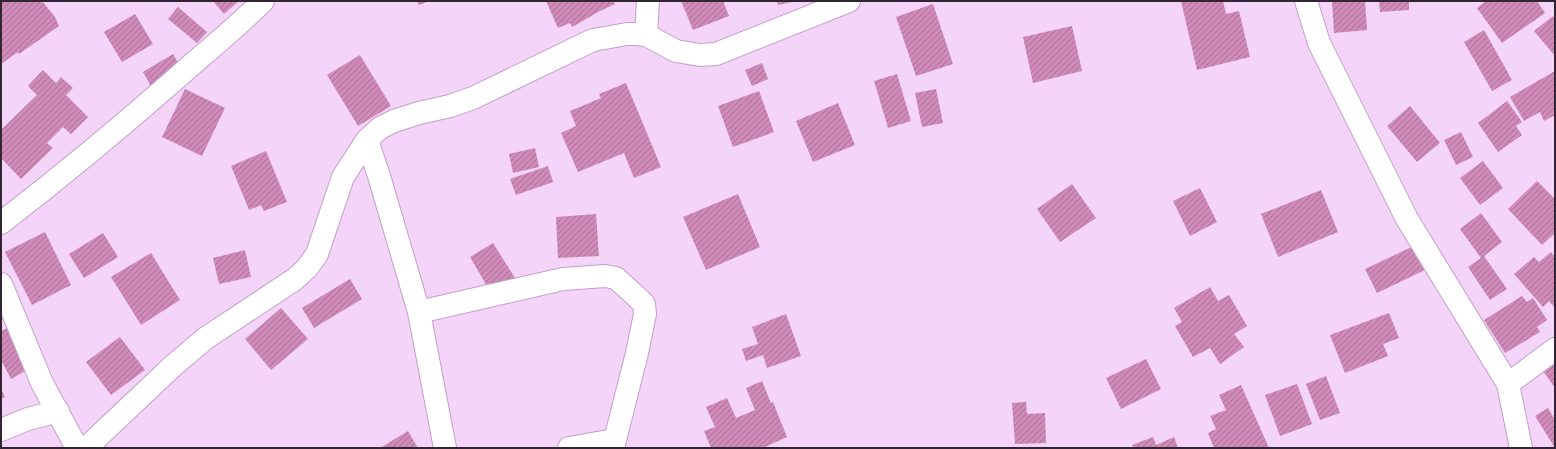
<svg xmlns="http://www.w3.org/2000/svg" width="1556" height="449" viewBox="0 0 1556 449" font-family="'Archivo Narrow',sans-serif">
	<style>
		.building { fill: url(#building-hatch) }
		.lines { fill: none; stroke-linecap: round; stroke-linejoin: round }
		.minor-casing { stroke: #c49ecb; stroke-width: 24 }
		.minor { stroke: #fff; stroke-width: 22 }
	</style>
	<defs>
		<pattern id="building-hatch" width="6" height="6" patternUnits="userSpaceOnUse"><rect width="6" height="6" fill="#d08ab7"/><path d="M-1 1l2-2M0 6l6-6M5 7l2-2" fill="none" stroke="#a97096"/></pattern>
	</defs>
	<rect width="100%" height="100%" fill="#f4d4f9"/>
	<!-- building -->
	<path class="building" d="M1 1H42L55 17 59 26 19 54 18 52 1 64Z
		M213 1H239L224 14Z
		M417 1H429L419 5Z
		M546 1H613L615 4 600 11 572 27 570 23 558 28Z
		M681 1H723L729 16 693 30Z
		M777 1H792V2L778 5Z
		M1181 1H1223L1226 14 1239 11 1250 57 1197 70Z
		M1332 1H1365L1367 30 1334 33Z
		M1379 1H1409V10L1380 12Z
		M1486 1H1537L1545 13 1502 43 1477 8Z
		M933 4 953 64 916 76 896 17Z
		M178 7 207 32 197 43 168 19Z
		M135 14 153 44 122 62 104 32Z
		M1553 16 1555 19V56L1534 31Z
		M1072 26 1082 71 1033 83 1023 37Z
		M1484 30 1512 80 1492 91 1464 42Z
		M173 54 183 71 152 88 143 72Z
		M360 55 391 106 358 126 327 75Z
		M762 63 768 79 752 86 745 70Z
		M43 70 56 83 61 77 73 88 66 95 88 117 71 134 63 127 47 143 53 148 21 179 1 158V130L37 95 28 86Z
		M1555 71V115L1544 121 1540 112 1524 121 1510 97Z
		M897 74 911 121 888 128 874 81Z
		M626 83 661 167 634 178 624 153 578 172 561 133 576 126 570 111 601 98 599 94Z
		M185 89 225 108 202 156 162 137Z
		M936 89 943 123 922 127 915 93Z
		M759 91 774 132 733 147 718 106Z
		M1507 101 1522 122 1516 126 1522 135 1498 152 1478 123Z
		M838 103 855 145 813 162 796 121Z
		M1410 106 1440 143 1417 162 1387 126Z
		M1461 132 1473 157 1456 165 1444 140Z
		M535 148 539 167 513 173 509 154Z
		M266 151 287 202 264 211 261 205 249 210 231 166Z
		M1483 161 1503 188 1480 205 1460 178Z
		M548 166 553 182 516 195 510 179Z
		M1537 181 1555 199V233L1542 245 1508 209Z
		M1072 184 1096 218 1060 242 1037 209Z
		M1200 188 1217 222 1190 236 1173 201Z
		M1321 190 1338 232 1278 257 1261 214Z
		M738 194 760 247 706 270 683 217Z
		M1481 213 1502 242 1484 256 1507 289 1490 300 1468 267 1481 258 1460 229Z
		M596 214 599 256 558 258 556 217Z
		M45 232 71 285 32 305 5 252Z
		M103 233 118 257 84 278 69 254Z
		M493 243 515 278 491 293 470 257Z
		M1418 244 1429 268 1377 293 1365 269Z
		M245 250 251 277 219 284 213 258Z
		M1551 252 1555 257V308L1549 301 1543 307 1514 274 1534 257 1539 262Z
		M151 253 180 300 141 325 111 277Z
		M350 279 362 299 314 328 302 308Z
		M1210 287 1218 301 1229 295 1247 326 1234 334 1244 347 1220 364 1210 348 1193 357 1175 326 1182 322 1174 308Z
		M1522 296 1527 302 1533 298 1547 320 1537 327 1540 332 1505 353 1484 320Z
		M281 308 308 339 271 370 245 339Z
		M1389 313 1399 338 1383 344 1388 356 1345 373 1330 335Z
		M786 314 801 356 767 368 763 355 746 361 742 349 758 344 752 327Z
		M7 328 29 369 11 379 1 360V331Z
		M120 337 145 370 111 395 86 362Z
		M1146 359 1161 389 1121 409 1106 378Z
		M1555 363V388L1543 371Z
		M1326 376 1340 413 1320 420 1306 384Z
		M762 381 771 403 773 402 787 437 763 448H711L704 431 715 427 706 407 727 398 736 418 755 410 746 388Z
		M1297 384 1312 424 1280 436 1265 395Z
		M1241 385 1269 448H1214L1208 433 1216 429 1210 416 1226 410 1219 395Z
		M1 389 5 397 1 399Z
		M1026 402 1027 414 1045 413 1046 443 1015 444 1012 403Z
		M1548 408 1555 420V448L1535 416Z
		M408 431 418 448H380Z
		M1153 437 1156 445 1174 437 1178 448H1134L1132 445Z"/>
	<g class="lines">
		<defs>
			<path id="minor" d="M1306 1 1319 43 1407 219 1508 384 1521 448
				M646 35 648 1
				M367 140 379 176 419 312 445 448
				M1 223C62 176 121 127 179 76 207 51 236 28 263 1
				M1 284 42 383 77 448
				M419 312 563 279 605 276 616 278 639 299 644 304 645 314 637 353 613 448
				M1508 384 1555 349
				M1 430 28 419 58 411
				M86 448 174 365 206 338 295 279 307 268 317 254 343 177 367 140 380 128 394 121 419 113 450 106 473 98 593 40 627 34H637L646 35 676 51 700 55 716 54 849 1
				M569 448 614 440"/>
		</defs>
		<!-- minor casing -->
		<use href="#minor" class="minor-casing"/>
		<!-- minor -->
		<use href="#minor" class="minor"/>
	</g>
	<!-- border -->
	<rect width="1556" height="449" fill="none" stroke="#322335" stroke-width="4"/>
</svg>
